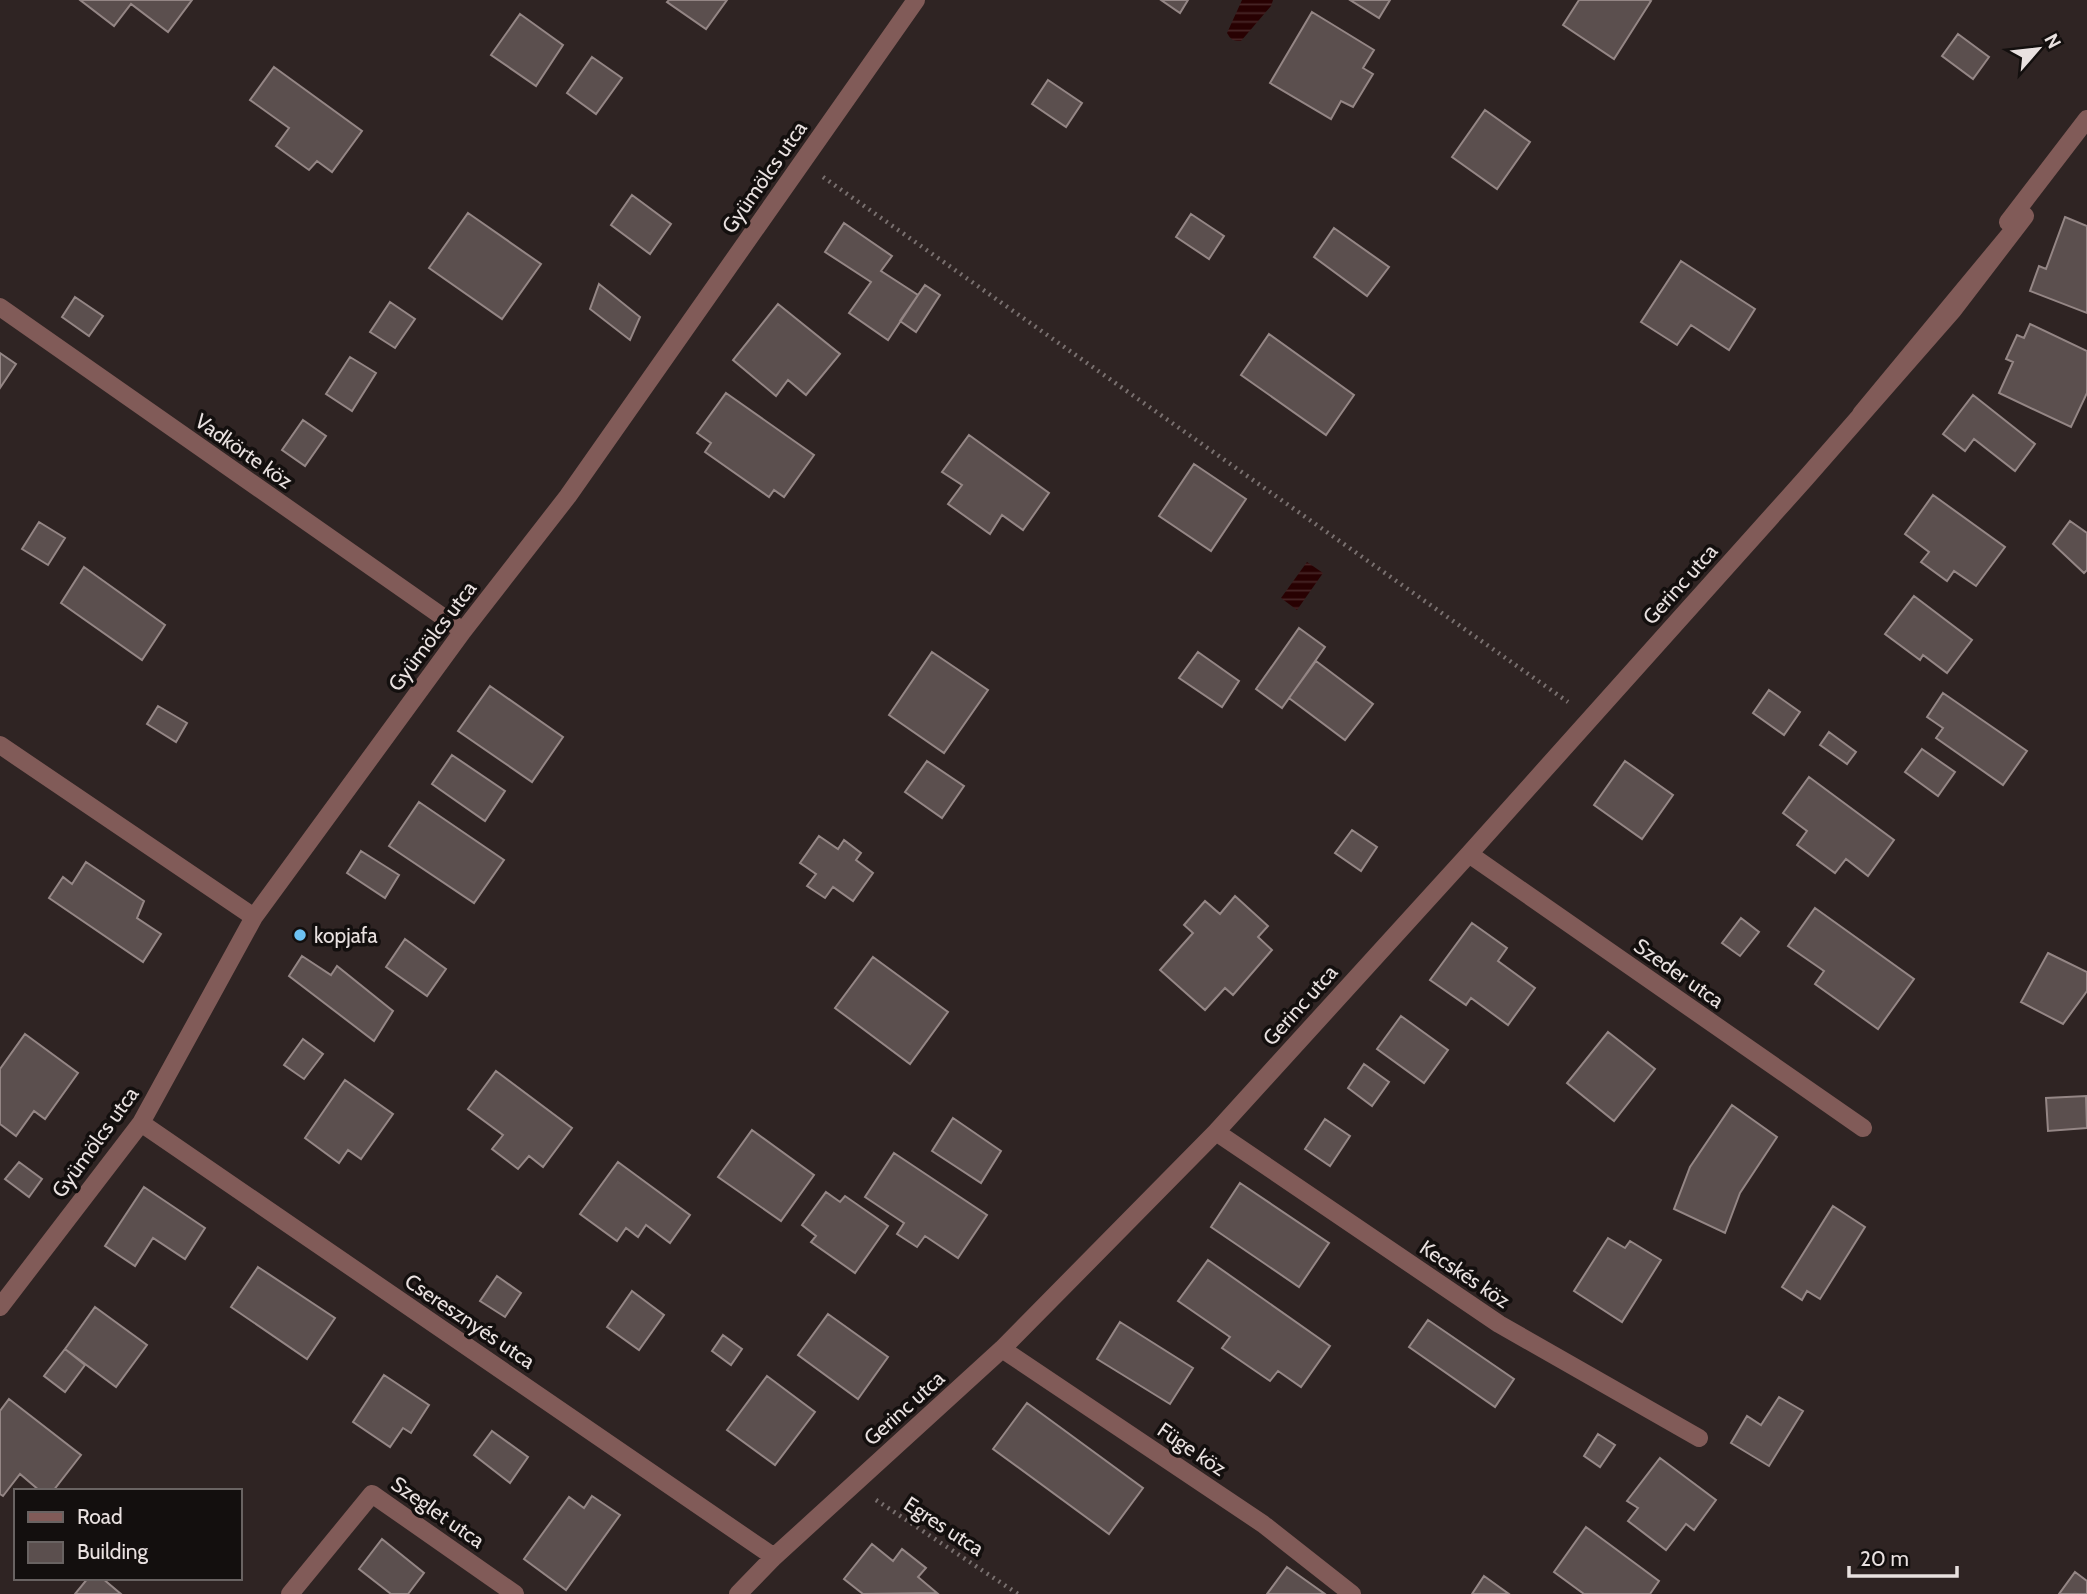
<svg xmlns="http://www.w3.org/2000/svg" width="2087" height="1594" viewBox="0 0 2087 1594" font-family="Cabin,sans-serif">
	<style>
		.water { fill: url(#water-rules) }
		.building { fill: #5b4f4e; stroke: #948685; stroke-width: 2 }
		.lines { fill: none; stroke-linecap: round; stroke-linejoin: round }
		.path { stroke: #79706f; stroke-width: 4.5; stroke-dasharray: 2 5; stroke-linecap: butt }
		.minor { stroke: #815b58; stroke-width: 18 }
		.poi-dot { fill: #6dc2f3; stroke: #130f0e; stroke-width: 2.5 }
		.labels { text-anchor: middle; dominant-baseline: central; stroke-width: 7; stroke-linejoin: round; paint-order: stroke }
		.street-label { font-size: 21px; fill: #e9e1e0; stroke: #130f0e }
		.poi-label { font-size: 21px; fill: #e9e1e0; stroke: #130f0e; text-anchor: start }
	</style>
	<defs>
		<pattern id="water-rules" width="6" height="5" patternUnits="userSpaceOnUse" patternTransform="scale(1.75)"><rect width="6" height="5" fill="#280102"/><path d="M0 2.5h6" fill="none" stroke="#472627"/></pattern>
	</defs>
	<rect width="100%" height="100%" fill="#2f2423"/>
	<!-- water -->
	<path class="water" d="M1242 0H1273L1271 6 1241 41C1233 41 1231 40 1227 33Z
		M1307 562 1323 573 1297 610 1281 598Z"/>
	<!-- building -->
	<path class="building" d="M80 0H192L168 32 131 4 114 26Z
		M669 0H727L706 29 667 2Z
		M1161 0H1188L1180 13Z
		M1350 0H1390L1379 18Z
		M1579 0H1649L1651 1 1614 59 1563 25Z
		M1312 12 1374 50 1363 68 1373 74 1353 107 1341 101 1331 119 1270 83Z
		M520 14 563 45 536 86 491 55Z
		M1958 34 1989 57 1973 79 1942 56Z
		M592 57 622 78 596 114 567 93Z
		M274 67 362 131 332 172 317 161 309 170 276 146 289 128 250 100Z
		M1048 80 1082 103 1066 127 1032 104Z
		M1485 110 1530 142 1497 189 1452 157Z
		M632 195 671 224 650 254 611 225Z
		M468 213 541 264 502 319 429 268Z
		M1191 214 1224 236 1209 259 1176 237Z
		M2065 217 2087 226V313L2030 291 2039 266 2046 269Z
		M844 223 892 256 881 271 918 295 888 340 849 313 871 282 825 252Z
		M1334 228 1389 267 1367 296 1314 257Z
		M1681 261 1755 309 1729 350 1691 325 1677 345 1641 322Z
		M599 284 640 317 630 340 590 309Z
		M925 285 940 295 916 332 900 321Z
		M75 297 103 316 89 336 62 317Z
		M390 302 415 319 395 348 370 332Z
		M778 304 840 354 806 395 788 380 776 396 733 360Z
		M2030 324 2087 351V393L2071 427 1999 393 2013 362 2006 359 2017 335 2024 338Z
		M1269 334 1354 395 1326 435 1241 375Z
		M0 353 16 364 0 388Z
		M350 357 376 373 352 411 326 394Z
		M726 393 814 455 784 497 774 490 769 497 705 452 711 443 697 433Z
		M1973 395 2035 444 2015 471 1974 439 1965 451 1943 434Z
		M303 420 326 436 305 466 282 450Z
		M969 435 1049 493 1023 530 1002 515 990 534 948 504 962 485 942 472Z
		M1194 464 1246 499 1211 551 1159 516Z
		M1933 495 2005 547 1976 586 1954 571 1947 581 1921 562 1929 552 1905 534Z
		M2070 521 2087 533V570L2084 573 2053 544Z
		M39 522 65 538 48 565 22 549Z
		M84 567 165 625 142 660 61 603Z
		M1914 596 1972 640 1947 673 1923 655 1920 660 1885 634Z
		M1299 628 1325 647 1282 708 1256 689Z
		M932 652 988 690 944 753 889 715Z
		M1198 652 1239 681 1222 707 1179 678Z
		M1316 661 1373 704 1345 740 1289 698Z
		M490 686 563 737 532 782 458 731Z
		M1769 690 1800 712 1784 735 1753 713Z
		M1943 693 2027 751 2003 785 1936 738 1943 728 1927 717Z
		M158 706 187 723 176 742 147 724Z
		M1829 732 1856 752 1847 764 1820 745Z
		M1922 749 1955 772 1938 796 1905 772Z
		M452 755 505 791 485 821 432 784Z
		M927 761 964 786 942 818 905 792Z
		M1625 761 1673 795 1642 839 1594 805Z
		M1809 777 1894 840 1868 876 1846 859 1835 873 1797 845 1807 831 1783 813Z
		M419 802 504 860 474 903 389 846Z
		M1352 830 1377 847 1361 871 1335 853Z
		M819 836 838 849 844 840 861 853 856 860 873 873 853 901 833 887 825 898 807 886 816 874 800 863Z
		M361 851 399 875 385 898 347 873Z
		M86 862 144 901 137 918 161 934 143 962 49 898 63 877 72 884Z
		M1235 896 1268 926 1258 937 1272 950 1233 995 1225 988 1205 1010 1160 970 1193 933 1184 925 1205 901 1220 914Z
		M1815 908 1914 979 1878 1029 1815 984 1824 971 1788 946Z
		M1741 918 1759 932 1740 956 1722 943Z
		M1472 923 1507 948 1498 961 1535 988 1508 1025 1471 998 1466 1005 1430 980Z
		M405 939 446 969 427 996 386 967Z
		M2048 953 2087 972V991L2063 1024 2021 1002Z
		M302 956 331 975 337 966 393 1011 374 1041 289 976Z
		M873 957 948 1012 910 1064 835 1008Z
		M1401 1016 1448 1050 1424 1083 1377 1049Z
		M1608 1032 1655 1069 1614 1121 1567 1083Z
		M25 1034 78 1073 45 1119 34 1111 16 1136 0 1124V1069Z
		M303 1039 323 1054 304 1079 284 1065Z
		M1364 1064 1389 1082 1372 1106 1348 1088Z
		M496 1071 572 1128 543 1167 529 1156 518 1169 492 1149 503 1135 468 1109Z
		M345 1080 393 1114 361 1159 348 1150 339 1163 305 1138Z
		M2086 1096 2087 1128 2048 1131 2046 1098Z
		M1732 1105 1777 1137 1740 1193 1725 1233 1674 1209 1690 1167Z
		M953 1118 1001 1151 981 1183 932 1151Z
		M1325 1119 1350 1136 1330 1166 1305 1149Z
		M752 1130 814 1175 781 1221 718 1177Z
		M894 1153 987 1215 958 1258 925 1236 917 1247 897 1234 904 1223 865 1197Z
		M19 1162 42 1179 29 1197 5 1179Z
		M618 1162 690 1215 670 1243 646 1225 638 1237 626 1228 617 1241 580 1214Z
		M1240 1183 1329 1243 1299 1287 1211 1227Z
		M144 1187 205 1228 185 1259 153 1238 135 1266 105 1246Z
		M826 1192 840 1202 845 1196 888 1226 855 1273 811 1242 816 1236 802 1225Z
		M1833 1206 1865 1227 1820 1299 1807 1291 1802 1300 1782 1287Z
		M1608 1238 1625 1248 1630 1241 1661 1260 1622 1322 1574 1291Z
		M1208 1260 1330 1346 1301 1387 1278 1371 1270 1381 1222 1348 1230 1337 1178 1301Z
		M258 1267 335 1318 307 1359 231 1307Z
		M497 1276 521 1293 505 1317 480 1301Z
		M632 1291 664 1315 639 1350 607 1327Z
		M95 1307 147 1345 116 1387 65 1349Z
		M828 1314 888 1357 858 1399 798 1355Z
		M1428 1320 1514 1379 1495 1407 1409 1347Z
		M1120 1322 1193 1368 1170 1404 1097 1359Z
		M723 1335 742 1349 731 1365 712 1351Z
		M65 1349 85 1365 65 1392 44 1376Z
		M384 1375 429 1405 411 1433 403 1428 390 1447 353 1422Z
		M767 1376 815 1412 775 1465 727 1430Z
		M1779 1397 1803 1411 1769 1466 1731 1443 1747 1416 1761 1425Z
		M9 1399 81 1455 53 1491H40L20 1474 3 1496 0 1494V1411Z
		M1027 1403 1143 1488 1109 1534 993 1449Z
		M492 1431 528 1457 510 1483 474 1455Z
		M1598 1434 1615 1445 1600 1467 1584 1456Z
		M1660 1458 1716 1500 1694 1530 1686 1524 1666 1550 1628 1521 1638 1508 1627 1501Z
		M592 1496 620 1515 566 1590 524 1559 569 1497 584 1508Z
		M1586 1527 1659 1581 1650 1594H1584L1554 1572Z
		M382 1539 424 1573 408 1594H391L359 1569Z
		M872 1544 893 1561 902 1549 926 1568 918 1577 937 1593 863 1594 844 1579Z
		M1287 1567 1325 1594H1267Z
		M2075 1572 2087 1581V1594H2059Z
		M1484 1576 1509 1594H1472Z
		M88 1578H102L121 1594H75Z"/>
	<g class="lines">
		<!-- path -->
		<path class="path" d="M823 177 1568 702
			M876 1500 1018 1594"/>
		<!-- minor -->
		<path class="minor" d="M2008 222 2087 119
			M0 307 463 631
			M0 745 254 917
			M1469 854 1863 1128
			M141 1123 774 1557
			M1216 1132 1499 1324 1699 1438
			M0 1307 141 1123 254 917 463 631 568 496 916 0
			M1002 1349 1263 1524 1352 1594
			M290 1594 372 1494 515 1594
			M738 1594 774 1557 1002 1349 1216 1132 1469 854 1805 479 1953 310 2025 216 1861 414"/>
	</g>
	<!-- markers -->
	<circle class="poi-dot" cx="300" cy="935" r="7"/>
	<g class="labels">
		<!-- street labels -->
		<g class="street-label">
			<text transform="translate(764 177) rotate(-55)">Gyümölcs utca</text>
			<text transform="translate(244 451) rotate(35)">Vadkörte köz</text>
			<text transform="translate(1680 584) rotate(-48)">Gerinc utca</text>
			<text transform="translate(432 636) rotate(-53)">Gyümölcs utca</text>
			<text transform="translate(1679 973) rotate(35)">Szeder utca</text>
			<text transform="translate(1300 1005) rotate(-48)">Gerinc utca</text>
			<text transform="translate(95 1142) rotate(-54)">Gyümölcs utca</text>
			<text transform="translate(1465 1274) rotate(34)">Kecskés köz</text>
			<text transform="translate(470 1321) rotate(34)">Cseresznyés utca</text>
			<text transform="translate(904 1408) rotate(-42)">Gerinc utca</text>
			<text transform="translate(1192 1449) rotate(34)">Füge köz</text>
			<text transform="translate(438 1512) rotate(35)">Szeglet utca</text>
			<text transform="translate(944 1526) rotate(33)">Egres utca</text>
		</g>
		<!-- poi labels -->
		<g class="poi-label">
			<text x="314" y="935">kopjafa</text>
		</g>
	</g>
	<!-- legend -->
	<rect x="14" y="1489" width="228" height="91" fill="#130f0e" stroke="#696362" stroke-width="2"/>
	<rect x="28" y="1512" width="35" height="10" fill="#815b58" stroke="#696362" stroke-width="2"/>
	<text x="77" y="1524" font-size="21" fill="#e9e1e0">Road</text>
	<rect x="28" y="1542" width="35" height="21" fill="#5b4f4e" stroke="#696362" stroke-width="2"/>
	<text x="77" y="1559" font-size="21" fill="#e9e1e0">Building</text>
	<!-- north arrow -->
	<g transform="translate(2038 49) rotate(62)" stroke="#130f0e" stroke-width="5" paint-order="stroke">
	<path d="M0-5L12 26L0 18L-12 26Z" fill="#e9e1e0"/>
	<text y="-10" font-size="19" font-weight="bold" text-anchor="middle" fill="#e9e1e0">N</text>
	</g>
	<!-- scale -->
	<path d="M1849 1566v10h108v-10" fill="none" stroke="#e9e1e0" stroke-width="3.5"/>
	<text x="1860" y="1566" font-size="21" fill="#e9e1e0" stroke="#130f0e" stroke-width="5" paint-order="stroke">20 m</text>
</svg>
